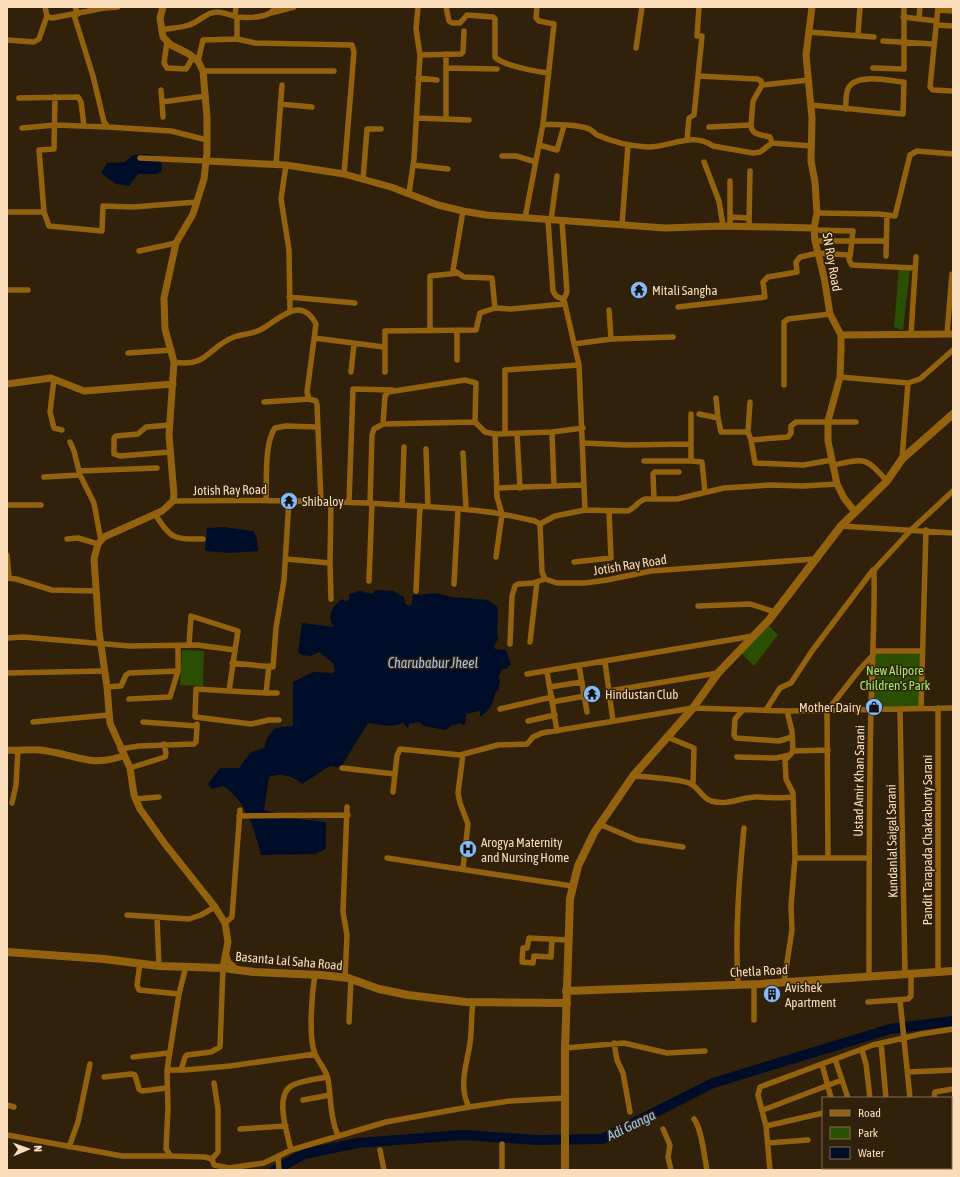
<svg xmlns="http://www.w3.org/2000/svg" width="960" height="1177" viewBox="0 0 960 1177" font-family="'Asap Condensed',sans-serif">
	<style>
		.green { fill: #2a4f03 }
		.water { fill: #000d28 }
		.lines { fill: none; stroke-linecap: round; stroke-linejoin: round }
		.river { stroke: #000d28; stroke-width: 10 }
		.minor { stroke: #93620f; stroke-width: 5.5 }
		.tertiary { stroke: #93620f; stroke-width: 7 }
		.secondary { stroke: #93620f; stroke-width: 8 }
		.labels { text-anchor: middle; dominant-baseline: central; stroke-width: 3; stroke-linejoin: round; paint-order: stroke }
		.street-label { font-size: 13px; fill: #fadebc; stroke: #31210a }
		.poi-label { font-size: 13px; fill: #fadebc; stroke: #31210a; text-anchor: start }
		.park-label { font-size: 13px; fill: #a0eb65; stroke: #31210a }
		.water-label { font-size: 14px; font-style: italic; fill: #a0c4f0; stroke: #31210a }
	</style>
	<rect width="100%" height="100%" fill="#31210a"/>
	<!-- green -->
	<path class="green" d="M899 268 910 269 903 330 894 327Z
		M765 622 778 635 754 666 741 653Z
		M182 650 204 651 203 686 180 685Z
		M871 654H920L919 706 875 707V702L871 701Z"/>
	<!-- water -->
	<path class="water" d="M147 154 161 157 162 171 157 174H138L129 186 116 184 101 173 107 163 125 162 133 155Z
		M223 527 253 531 257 538 258 551 230 553 205 551 207 528Z
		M376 590 393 591 404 597 405 604 411 606 413 595 436 593 452 597 488 600 497 607 498 612 497 632 498 639 494 646 495 649 506 650 511 664 507 669H502L498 678 500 680 498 691 496 692 490 708 482 716H480V711L466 714V722L464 725 458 723 455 726 454 724 446 730 424 726 419 722 409 724 408 729 403 722C395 729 378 724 368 723L341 767 330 766 302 784C292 775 281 773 269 777L264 810 298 819 326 822V849L315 854 261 855C254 829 247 801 223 786L212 789 208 784 220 768H239L250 753 264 748C271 728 273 727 293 726V682L313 672 333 673 335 671 333 663 319 652 311 656 302 655 298 652 302 623 334 627C326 616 332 607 342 599L345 601 349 600V594L360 591 372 594Z"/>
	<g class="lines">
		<!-- river -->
		<path class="river" d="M275 1170 304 1154 358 1143 463 1135 536 1140 602 1139 713 1083 890 1029 953 1021"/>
		<!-- minor -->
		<path class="minor" d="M45 7 47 16 52 18 104 8 118 7
			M75 7 78 14
			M446 7 449 21 452 23H460L467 15 493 17 495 19V57C501 65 538 72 549 73
			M699 7 697 36H702L698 76 757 79 761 81 762 85 753 101 751 125 709 127
			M938 7 930 87 933 90 953 91
			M938 10 953 11
			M271 13 294 7
			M74 15 93 76 104 122 108 127 171 131 207 140
			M235 15 236 7
			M237 17V39L255 43 352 45 354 52 344 174
			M903 17 937 21
			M919 19 920 7
			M936 25 953 26
			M161 30C170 28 180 28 189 25 199 22 206 12 217 12 224 12 232 16 238 17 249 18 271 18 276 7
			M808 32 874 37
			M858 34 860 7
			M7 40 34 42 39 39 47 16
			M883 41 933 44
			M167 42 164 63 167 68 186 69 193 57
			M636 48 642 7
			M420 55 461 54 463 52 464 31
			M198 61 203 40 237 39
			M446 68 497 69
			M873 68 904 69V7
			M203 71H334
			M418 78 437 80
			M762 85 809 80
			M161 90 162 102 206 96
			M55 97 54 149 39 150 44 212 49 226 102 231 103 206 133 207 197 202
			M19 98 78 97 81 102 84 126
			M162 102 163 117
			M280 104 312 107
			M811 105 903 114 904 82C891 81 857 73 849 87 845 93 846 102 846 109
			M416 118 469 120
			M446 119V54
			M543 124C556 125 579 124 589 129 592 130 594 133 597 135 613 142 629 146 647 147 669 148 692 131 713 146L753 153 760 152 772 143 812 146
			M751 125C751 135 762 135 770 137L772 143
			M22 128 55 125 108 127
			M687 140 689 118 694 115 698 76
			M539 145 557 150 564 126
			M502 156H516L536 162
			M140 158 207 161
			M704 162 719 201 723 226
			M276 165 282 85
			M286 165 281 199 289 250 290 311
			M413 165 448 169
			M363 180 367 129H381
			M409 193 414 159 420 55 416 29 418 7
			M463 211 453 270 464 277 492 278 495 308
			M7 212H44
			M817 213 879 214 895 216 910 155 917 151 953 154
			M730 217 749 218
			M525 218 543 124 554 24 539 21 536 18 537 7
			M551 220 557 176
			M622 225 628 145
			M730 226V181
			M749 227 750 171
			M814 230 853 231 850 257
			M815 241H886
			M139 251 176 243
			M886 256 887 215
			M7 290H28
			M289 297 355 303
			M562 298 565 297 567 292 562 221
			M678 307 765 297 763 282 768 277 797 272 796 262 800 257 818 253 848 255 850 262 852 265 915 268
			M609 310 611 339
			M457 330V360
			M430 331V276L458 273
			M911 334 916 257
			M947 334 952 274
			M314 338 384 347
			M574 344 611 339 673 337
			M128 353 172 350
			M174 362C207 368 208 347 234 337 242 334 252 334 260 330 279 320 300 294 316 324L307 392 309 399 316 401 317 405 321 501
			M351 372 354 344
			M385 372V331L476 330 480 313 495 308 511 309 564 304
			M840 377 908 383 920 379 953 350
			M54 379 50 412 54 428 62 430
			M784 385V322L788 319 830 314
			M716 398 718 418
			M264 402 309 399
			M699 414 718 418 721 432H748L751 440 788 437 791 433V426L796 422H856
			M383 424 385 396 388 392 465 380 476 383 475 422
			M170 425 146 427 138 434 116 436 114 438V454L120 456 170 452
			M552 432 554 486
			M748 432 750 402
			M505 434V370L579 365
			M517 434 520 488
			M751 440 755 463 803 465 832 460
			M70 442 74 451 80 475 94 503 101 541
			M583 443 628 445 691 444V414
			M691 444V461
			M426 449 428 506
			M463 453 466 509
			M902 459 908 383
			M644 461H691L702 462 705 492
			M834 465C866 458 865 457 887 481
			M79 471 157 468
			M44 477 80 475
			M497 488 584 485
			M654 499 653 474 655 472H679
			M266 500C267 481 264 443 275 428L286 426 318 427
			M173 501C248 500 323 500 399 505 433 507 468 508 502 514L497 497 495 434 552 432 583 428
			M331 502 330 563 331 599
			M349 502 353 389 392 390
			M370 503 372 435 374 429 383 424 475 422 485 432 495 434
			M7 505H41
			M402 505 404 447
			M585 510 628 511C635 508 637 502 645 499H677L724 488 770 485 803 486 837 484
			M155 514C171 540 174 539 203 539
			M540 524 555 516 585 510 579 365 564 300 556 296 553 291 548 220
			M841 526 953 533
			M67 539 78 538 98 544
			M7 555 9 577
			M496 557 502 514 535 521 540 524 542 572 545 579 557 583H585L607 580 651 571 815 559
			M286 559 330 563
			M574 562 611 558 609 511
			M7 578 16 579 52 590 96 591
			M369 581 372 503
			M454 584 458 509
			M416 591 420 506
			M698 606 750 604 775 612
			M7 638 23 637 129 646 197 645 235 650 229 691 196 689 195 717 251 724 269 720H279
			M530 642 537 582
			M510 644 512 596 515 586 518 584 533 583 545 579
			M189 645 191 616 238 631 235 650
			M874 651H922
			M605 662 613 721
			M232 663 273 667 276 628 284 580 289 500
			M579 666 587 712
			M547 672 557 731
			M7 673 104 671
			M527 674 753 636
			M107 687 121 686 126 675 129 673 178 671V646
			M550 687 582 682
			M229 691 266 693 269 666
			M609 691 718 673
			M266 693H277
			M129 699 170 697 178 671
			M552 702 585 696
			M921 708 926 530
			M938 708V972
			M500 709 552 697
			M900 709 905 973
			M766 710 780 688 791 683 812 651 873 570
			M742 711 735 719 734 735 736 738 779 741 792 737
			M787 711 792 731 793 751
			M528 721 555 715
			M33 722 108 715
			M143 722 197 726V724
			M667 737 694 748 693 784
			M120 749 139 746 194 744 196 742 197 726
			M790 755 785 760 786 779 793 793 795 858
			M737 757 776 758 790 755 793 751 828 750
			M130 768 165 757 166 753 164 744
			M342 768 395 774
			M633 776C646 777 681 779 691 784 699 788 702 798 711 801 730 806 740 797 756 797 769 797 780 799 793 797
			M393 792 397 756 400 749 460 755 498 745 527 744 533 737 542 733 693 708 787 711 953 708
			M135 799 159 797
			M12 803 16 785 18 750
			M239 816 348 815
			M599 824 637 840 683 847
			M387 858 572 886
			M828 858 827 711 860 669 873 655
			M463 868 468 824 460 803 458 793 463 754
			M127 915 189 919 201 915 215 907
			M157 917 159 966
			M225 923 232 917 240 810
			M552 939 551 957 534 956 533 963 522 962 523 948H527L529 938 568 940
			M226 953 229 962 237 969
			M140 963 137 985 139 990 179 994
			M186 966 179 994 167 1070 168 1108 166 1149 171 1156 205 1157 212 1159 214 1165 229 1168 264 1163 291 1150 386 1122 469 1107C458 1086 467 1064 470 1043 472 1029 471 1015 473 1002
			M315 974C312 993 308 1037 315 1054 319 1063 326 1069 328 1079 331 1098 330 1117 338 1136
			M869 975C869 886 869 798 871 709 872 662 875 617 874 570L911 530 953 491
			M345 978 347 935 343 912 347 807
			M784 982 792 930 791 906 795 858H868
			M738 984C735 932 739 880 744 828
			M754 984V1020
			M900 1000 910 1098
			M868 1002 908 999 911 996V973
			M349 1022 351 979
			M614 1043 617 1060 623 1073 630 1112
			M881 1043 886 1098
			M565 1048 624 1043 667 1053 705 1051
			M862 1050 866 1064 870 1098
			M133 1057 169 1053
			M835 1059 848 1098
			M822 1064 831 1098
			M167 1070H185L230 1066 315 1054
			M181 1070 185 1057 187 1055 211 1052 220 1047 223 968
			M908 1072 953 1070
			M104 1077 131 1074 135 1075 139 1089 142 1091 167 1088
			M934 1098 935 1092 953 1089
			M303 1100 330 1095
			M7 1105 14 1107
			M469 1107 510 1101 566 1098
			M763 1110 842 1080
			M694 1119C702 1129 704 1156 707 1170
			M766 1126 823 1113
			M240 1129 286 1126
			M663 1129 670 1145 668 1157 671 1170
			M7 1135 122 1156H171
			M768 1143 808 1140
			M502 1144V1170
			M69 1147 78 1122 90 1064
			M291 1150C288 1135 273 1094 293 1085 303 1080 317 1079 327 1077
			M380 1150 384 1170
			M278 1156 279 1170
			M212 1159 218 1152V1109L214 1083
			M875 1168 876 1170
			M915 1168V1170
			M770 1170 766 1126 758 1095 760 1087 873 1045 921 1034 953 1029"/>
		<!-- tertiary -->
		<path class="tertiary" d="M163 7 160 18 163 37 171 45 189 54 198 61 203 71 207 117V153L204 179 193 214 176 243 164 298 165 329 174 362 169 435 174 495 173 501 162 511 104 537 98 544 94 559 99 631 107 687 110 723 130 768 134 795 140 809 165 844 215 907 225 923 228 942 223 968
			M812 7 806 55 812 118 811 161 815 182 817 213 814 228 815 241 824 277 830 314 841 335V349L840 377 828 421V441L837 484 844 498 855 512
			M207 161 286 165 344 174 391 187 438 205 463 211 486 215 665 228 723 226 814 228
			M841 335 953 334
			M7 384 51 378 84 391 173 384
			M7 750C20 751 34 748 47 751 79 756 90 767 123 756
			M951 1156 953 1155
			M828 1170 845 1168"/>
		<!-- secondary -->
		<path class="secondary" d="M7 952 104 959 159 966 223 968 254 972 321 975 348 978 379 989 408 995 466 1002 567 1003
			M566 991 760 984 953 971
			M565 1170V1048L570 899 578 866 594 833 633 776 693 708 718 673 769 620 841 526 887 481 902 459 953 414"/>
	</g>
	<!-- icons -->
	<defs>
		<symbol id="temple-disc" viewBox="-11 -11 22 22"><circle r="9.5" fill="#86bbfb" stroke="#31210a"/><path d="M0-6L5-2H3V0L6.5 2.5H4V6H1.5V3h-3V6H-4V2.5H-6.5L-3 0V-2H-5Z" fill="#111"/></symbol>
		<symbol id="shop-disc" viewBox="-11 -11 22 22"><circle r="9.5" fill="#86bbfb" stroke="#31210a"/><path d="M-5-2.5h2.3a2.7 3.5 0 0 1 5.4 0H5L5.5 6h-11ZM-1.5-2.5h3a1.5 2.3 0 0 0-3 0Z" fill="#111"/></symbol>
		<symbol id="hospital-disc" viewBox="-11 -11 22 22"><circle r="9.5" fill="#86bbfb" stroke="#31210a"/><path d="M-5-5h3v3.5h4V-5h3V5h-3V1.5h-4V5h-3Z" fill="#111"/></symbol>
		<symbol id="building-disc" viewBox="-11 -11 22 22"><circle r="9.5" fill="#86bbfb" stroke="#31210a"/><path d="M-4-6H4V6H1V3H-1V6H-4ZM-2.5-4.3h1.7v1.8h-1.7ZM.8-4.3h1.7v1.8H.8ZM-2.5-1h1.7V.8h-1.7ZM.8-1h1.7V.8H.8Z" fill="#111"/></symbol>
	</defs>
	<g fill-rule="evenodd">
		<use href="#temple-disc" x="629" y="280" width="20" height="20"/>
		<use href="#temple-disc" x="279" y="491" width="20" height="20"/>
		<use href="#temple-disc" x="582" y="684" width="20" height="20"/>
		<use href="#shop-disc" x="864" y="697" width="20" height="20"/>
		<use href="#hospital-disc" x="458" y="839" width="20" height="20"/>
		<use href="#building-disc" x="762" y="984" width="20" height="20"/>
	</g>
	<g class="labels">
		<!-- street labels -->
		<g class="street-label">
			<text transform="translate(832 262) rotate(80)">SN Roy Road</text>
			<text transform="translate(230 490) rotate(-1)">Jotish Ray Road</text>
			<text transform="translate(630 565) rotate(-9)">Jotish Ray Road</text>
			<text transform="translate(859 781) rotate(-89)">Ustad Amir Khan Sarani</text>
			<text transform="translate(927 840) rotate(-90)">Pandit Tarapada Chakraborty Sarani</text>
			<text transform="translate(892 841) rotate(-91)">Kundanlal Saigal Sarani</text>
			<text transform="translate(289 961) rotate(5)">Basanta Lal Saha Road</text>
			<text transform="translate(759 971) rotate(-3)">Chetla Road</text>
		</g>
		<!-- poi labels -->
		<g class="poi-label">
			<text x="652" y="290">Mitali Sangha</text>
			<text x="302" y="501">Shibaloy</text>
			<text x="605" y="694">Hindustan Club</text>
			<text x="861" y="707" text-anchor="end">Mother Dairy</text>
			<text x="481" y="842">Arogya Maternity<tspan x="481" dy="15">and Nursing Home</tspan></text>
			<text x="785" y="987">Avishek<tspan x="785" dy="15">Apartment</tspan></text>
		</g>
		<!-- park labels -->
		<g class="park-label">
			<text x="895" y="670">New Alipore<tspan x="895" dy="15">Children's Park</tspan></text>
		</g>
		<!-- water labels -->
		<g class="water-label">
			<text x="433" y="663">Charubabur Jheel</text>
			<text transform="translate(631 1125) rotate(-26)">Adi Ganga</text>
		</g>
	</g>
	<!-- border -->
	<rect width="960" height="1177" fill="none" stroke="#fadebc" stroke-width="16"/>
	<!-- legend -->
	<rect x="822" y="1097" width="130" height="72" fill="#31210a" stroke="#816d51"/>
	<rect x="830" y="1110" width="20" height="6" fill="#93620f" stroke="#816d51"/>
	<text x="858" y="1117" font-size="12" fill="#fadebc">Road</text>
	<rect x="830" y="1127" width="20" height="12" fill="#2a4f03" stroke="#816d51"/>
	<text x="858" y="1137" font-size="12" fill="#fadebc">Park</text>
	<rect x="830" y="1147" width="20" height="12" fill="#000d28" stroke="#816d51"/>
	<text x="858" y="1157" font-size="12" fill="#fadebc">Water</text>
	<!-- north arrow -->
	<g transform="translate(28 1149) rotate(88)" stroke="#31210a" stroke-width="3" paint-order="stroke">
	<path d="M0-3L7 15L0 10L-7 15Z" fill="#fadebc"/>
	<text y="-6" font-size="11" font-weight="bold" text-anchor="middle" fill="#fadebc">N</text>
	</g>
</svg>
